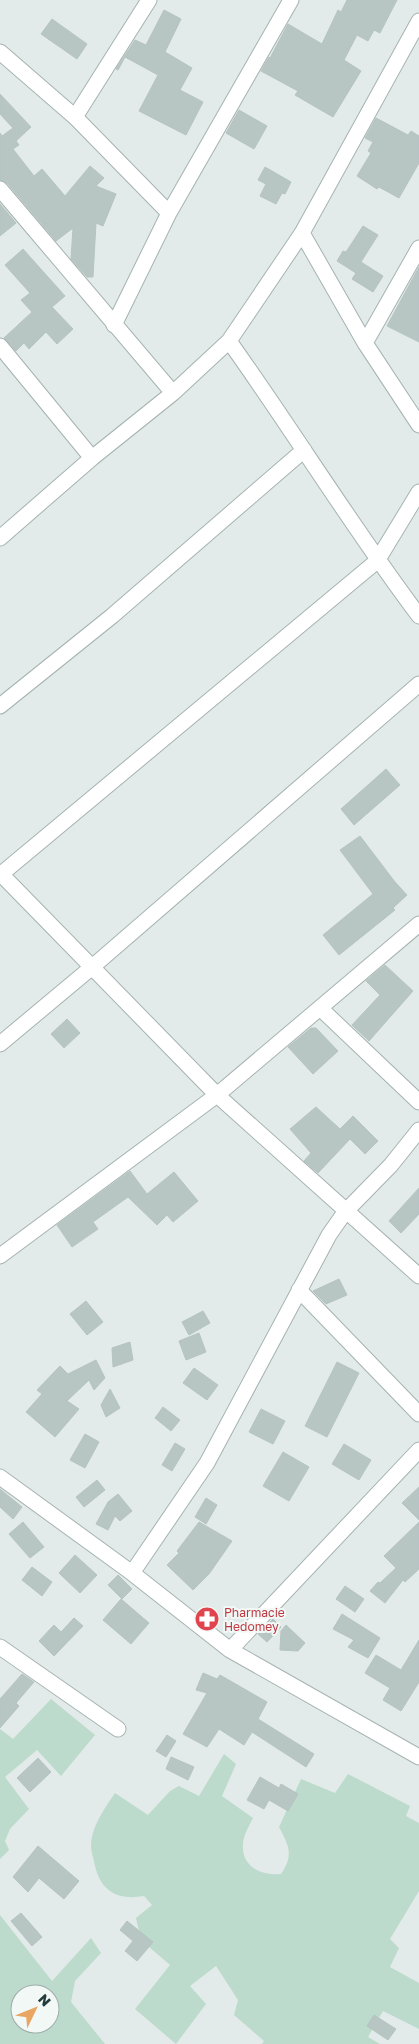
<svg xmlns="http://www.w3.org/2000/svg" width="419" height="2044" viewBox="0 0 419 2044" font-family="'Golos Text',sans-serif">
	<style>
		.green { fill: #bcdbcc; fill-rule: evenodd }
		.building { fill: #b7c6c3; stroke: #b5c4c2 }
		.lines { fill: none; stroke-linecap: round; stroke-linejoin: round }
		.minor-casing { stroke: #a5b3b1; stroke-width: 17 }
		.minor { stroke: #fff; stroke-width: 15 }
		.labels { text-anchor: middle; dominant-baseline: central; stroke-width: 4; stroke-linejoin: round; paint-order: stroke }
		.health-label { font-size: 12px; fill: #be3a42; stroke: #f2f8f6; text-anchor: start }
	</style>
	<rect width="100%" height="100%" fill="#e2ebe9"/>
	<!-- green -->
	<path class="green" d="M51 1699 95 1735 61 1776 37 1750 5 1777 29 1809 10 1829 5 1841 9 1850 0 1859V1729L13 1739Z
		M224 1754 236 1764 222 1796 253 1818C249 1826 243 1836 243 1844 241 1867 262 1876 281 1874 294 1855 289 1846 279 1827L301 1779 335 1793 348 1774 410 1806 406 1816 419 1823V1891L390 1939 399 1948 390 1967 419 1983V2029L383 2011 368 2037 380 2044H262L264 2041 234 2015 238 2000 216 1966 190 1986 206 2004 176 2044 135 2009 170 1965 141 1940 136 1918 152 1905 144 1896C116 1901 99 1890 94 1861 93 1857 91 1851 91 1846 91 1827 105 1808 115 1793L148 1815 170 1791 179 1786 199 1796Z
		M0 1915 52 1981 91 1938 101 1953 75 1981 71 2002 105 2044H0ZM20 1994H50V2024H20Z"/>
	<!-- building -->
	<path class="building" d="M347 0H397L380 33 374 30 368 41 357 35 344 60 361 71 333 117 295 95 298 91 261 71 269 57 270 58 288 24 322 44 338 10 341 12Z
		M164 10 181 19 165 52 192 68 180 90 203 102 186 135 139 111 158 75 125 57 118 70 116 69 135 40 146 45Z
		M52 19 87 44 77 59 41 34Z
		M0 94 31 127 16 141 19 145 13 149 34 176 42 169 65 196 90 166 104 178 96 186 116 194 103 226 96 223 93 277H87L71 259 73 228 56 241 7 183 0 180V133L2 136 13 128 0 114Z
		M239 110 267 126 254 149 226 133Z
		M376 118 408 135 411 131 419 136V163L399 198 379 187 377 189 357 176 371 153 368 151 373 142 365 138Z
		M265 167 291 182 285 194 282 193 276 204 260 196 266 184 258 180Z
		M0 204 16 223 0 236Z
		M363 226 378 235 361 262 383 276 373 292 352 279 356 273 337 261 343 251 346 252Z
		M23 249 65 296 52 307 73 329 57 344 46 332 29 349 24 343 16 351 4 338 32 312 21 300 30 293 5 265Z
		M419 267V342L387 326Z
		M386 769 400 785 354 825 341 809Z
		M360 836 395 882 407 895 393 908 395 910 339 955 323 935 373 894 340 850Z
		M385 965 413 991 369 1041 352 1025 380 995 366 981Z
		M67 1019 80 1033 64 1048 51 1034Z
		M311 1028H316L338 1051 313 1074 288 1047Z
		M316 1107 340 1129 353 1116 378 1141 365 1154 350 1139 318 1173 304 1161 311 1153 290 1129Z
		M130 1171 147 1194 174 1172 198 1201 173 1222 167 1215 157 1225 128 1197 93 1222 98 1229 72 1247 57 1225Z
		M419 1188V1214L401 1233 389 1221Z
		M339 1279 347 1295 326 1304 313 1291Z
		M86 1301 103 1322 87 1335 70 1314Z
		M203 1311 210 1323 189 1335 182 1322Z
		M199 1333 206 1352 186 1360 179 1341Z
		M130 1342 133 1360 113 1367 112 1348Z
		M96 1360 105 1378 94 1390 89 1380 67 1401 79 1409 55 1437 26 1412 42 1394 37 1390 60 1366 68 1374Z
		M337 1362 359 1373 327 1437 305 1426Z
		M194 1368 218 1385 207 1400 183 1383Z
		M110 1389 120 1408 106 1417 101 1405Z
		M163 1407 180 1420 171 1431 155 1418Z
		M261 1409 285 1421 273 1444 249 1432Z
		M85 1434 99 1442 85 1468 70 1460Z
		M175 1443 185 1449 172 1471 162 1465Z
		M344 1444 371 1460 359 1480 332 1464Z
		M283 1452 309 1467 289 1501 263 1486Z
		M97 1480 105 1490 84 1507 76 1497Z
		M419 1487V1520L402 1503Z
		M0 1489 22 1507 13 1519 0 1507Z
		M118 1494 132 1511 120 1521 115 1516 108 1530 96 1524 108 1502Z
		M206 1498 217 1505 206 1524 195 1517Z
		M23 1522 44 1547 30 1558 9 1534Z
		M199 1522 232 1541 209 1574 193 1590 167 1565 179 1553 177 1551Z
		M419 1522V1569L405 1582 403 1580 385 1603 370 1591 378 1582 380 1583 396 1568 384 1556Z
		M75 1555 97 1575 80 1593 59 1573Z
		M32 1567 52 1582 42 1596 22 1580Z
		M118 1575 132 1589 122 1599 108 1585Z
		M345 1586 364 1599 355 1612 336 1599Z
		M121 1599 149 1623 131 1644 103 1620Z
		M342 1614 380 1638 368 1658 348 1647 354 1640 333 1629Z
		M74 1618 83 1626 54 1656 39 1641 54 1625 61 1632Z
		M273 1619 281 1627 267 1642 258 1634Z
		M286 1625 305 1643 298 1651 280 1650 281 1631Z
		M419 1640V1682L401 1711 383 1700 390 1688 365 1673 376 1655 401 1670Z
		M203 1673 217 1679 220 1675 267 1702 258 1719 314 1754 306 1767 252 1732 244 1745 219 1729 207 1747 183 1734 207 1693 196 1690Z
		M22 1674 34 1682 16 1703 19 1706 0 1728V1699Z
		M167 1735 176 1741 166 1757 156 1751Z
		M171 1757 194 1767 188 1780 166 1769Z
		M38 1758 51 1772 30 1792 17 1778Z
		M260 1777 279 1788 281 1784 298 1794 288 1811 269 1800 264 1809 247 1800Z
		M38 1846 79 1881 64 1899 39 1878 28 1892 13 1877Z
		M21 1913 42 1937 32 1946 11 1921Z
		M127 1921 153 1942 137 1961 125 1951 133 1941 120 1930Z
		M374 2015 396 2029 388 2040 367 2026Z"/>
	<g class="lines">
		<defs>
			<path id="minor" d="M0 52 75 117 169 213
				M75 117 149 0
				M0 189 173 393
				M302 233 365 343 419 425
				M114 325 169 213 291 0
				M229 341C294 432 352 527 419 616
				M365 343 419 248
				M0 346 92 458
				M0 538 92 458 173 393 229 341 302 233 419 21
				M0 706 112 616 304 450
				M0 873 217 1095 0 1256
				M0 875 377 561 419 492
				M419 924 217 1095 419 1276
				M320 1008 419 1102
				M0 1044 91 968 419 684
				M299 1290 419 1414
				M0 1477 132 1573 230 1650 419 1757
				M132 1573 207 1463 329 1235 345 1212 391 1165 419 1130
				M0 1647 118 1729
				M230 1650 419 1450"/>
		</defs>
		<!-- minor casing -->
		<use href="#minor" class="minor-casing"/>
		<!-- minor -->
		<use href="#minor" class="minor"/>
	</g>
	<!-- icons -->
	<defs>
		<symbol id="pharmacy-disc" viewBox="-11 -11 22 22"><circle r="9.5" fill="#e0444e" stroke="#f2f8f6"/><path d="M-2-6h4v4h4v4h-4v4h-4v-4h-4v-4h4Z" fill="#fff"/></symbol>
	</defs>
	<g fill-rule="evenodd">
		<use href="#pharmacy-disc" x="193" y="1605" width="28" height="28"/>
	</g>
	<g class="labels">
		<!-- health labels -->
		<g class="health-label">
			<text x="224" y="1612">Pharmacie<tspan x="224" dy="14">Hedomey</tspan></text>
		</g>
	</g>
	<!-- north arrow -->
	<g transform="translate(35 2009) rotate(47)"><circle r="24" fill="#f2f8f6" stroke="#9facab"/>
	<path d="M0-4L9 19L0 12L-9 19Z" fill="#e9a662"/>
	<text y="-8" font-size="14" font-weight="bold" text-anchor="middle" fill="#233b3b">N</text>
	</g>
</svg>
